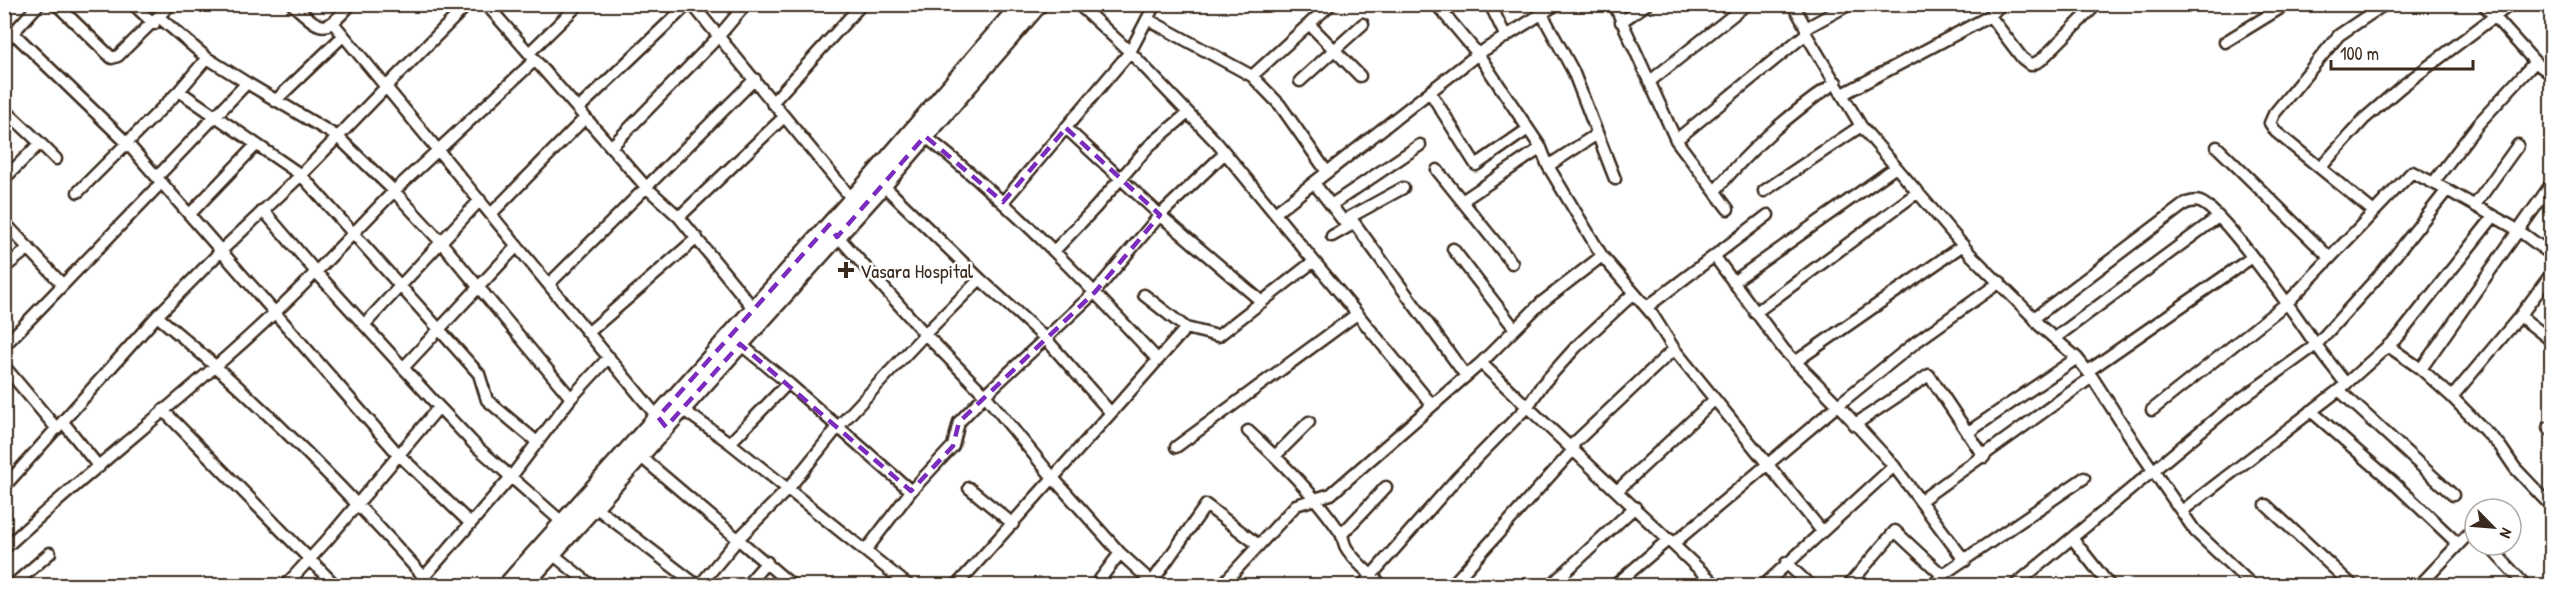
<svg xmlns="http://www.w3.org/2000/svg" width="2556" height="590" viewBox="0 0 2556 590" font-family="'Patrick Hand',sans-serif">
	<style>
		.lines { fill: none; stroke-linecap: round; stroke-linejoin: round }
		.minor-casing { stroke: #3b2a1e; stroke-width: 15 }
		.primary-casing { stroke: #3b2a1e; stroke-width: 21 }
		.minor { stroke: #fff; stroke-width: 10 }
		.primary { stroke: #fff; stroke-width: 16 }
		.marked { fill: none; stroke: #7b2cbf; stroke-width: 4.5; stroke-dasharray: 12 8; stroke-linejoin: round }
		.poi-dot { fill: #3b2a1e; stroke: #fff; stroke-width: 2 }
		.labels { text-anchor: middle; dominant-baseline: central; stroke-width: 5; stroke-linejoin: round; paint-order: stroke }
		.poi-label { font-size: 20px; fill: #3b2a1e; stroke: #fff; text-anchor: start }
	</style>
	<rect width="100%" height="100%" fill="#fff"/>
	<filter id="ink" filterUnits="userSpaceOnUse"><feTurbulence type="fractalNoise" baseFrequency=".0167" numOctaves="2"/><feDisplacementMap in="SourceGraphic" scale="12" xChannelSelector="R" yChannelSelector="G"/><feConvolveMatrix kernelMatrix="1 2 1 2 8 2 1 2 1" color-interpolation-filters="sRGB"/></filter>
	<g filter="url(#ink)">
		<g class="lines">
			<defs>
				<path id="minor" d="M56 4 112 58 118 56 171 4
					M133 4 154 24
					M292 4C322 30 323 36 351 4
					M486 4 646 187 679 217 753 308
					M692 4 852 199
					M1078 4 1130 52 1217 143 1432 405
					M1490 4 1506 37
					M1614 4 1676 140 1728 209
					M1793 4 1806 28V34L1861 126 1971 255 2034 318 2039 325 2077 358 2092 377 2137 447 2195 531 2253 586
					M2483 4 2535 62
					M1542 14 1573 71 1615 179
					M1990 16 2022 58 2031 65 2041 60 2097 4
					M160 18 207 58 247 83
					M1147 19 1252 76
					M1621 22 1647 4
					M4 24 127 143 398 454 470 523
					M334 24 386 87 468 4
					M1309 24 1360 76
					M1806 28 1850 4
					M2225 42 2287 4
					M4 43 39 4
					M529 53 579 4
					M1300 81 1363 24
					M1649 82 1747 4
					M179 91 301 175 479 374 487 400 537 442
					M1430 92 1476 165 1528 129
					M1843 94 1990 16 2001 4
					M275 101 343 36
					M772 103 862 4
					M4 109 40 143
					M578 109 688 4
					M1066 128 1160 215 1262 302
					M925 136C1010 203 1084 280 1157 359
					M1676 140 1806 34
					M611 147 719 36 746 4
					M2217 147 2330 258
					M1548 166 1597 134
					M2321 167 2364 119 2401 87 2511 4
					M1437 170 1512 263
					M1327 172 1280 105 1252 76 1331 4
					M157 177 247 83 338 137 394 191 535 60
					M4 179 40 143 56 159
					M1314 183 1348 227 1350 217 1466 376
					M2433 183 2479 123 2535 62 2552 75
					M883 185 980 279 1046 339 1111 413 956 586
					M2447 190 2518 230 2552 255
					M1715 191C1754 145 1787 116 1836 82
					M1764 191 1861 126
					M78 192 179 91 207 58
					M1462 201 1541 148
					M1003 202 1130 52 1155 4
					M1331 205 1420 145
					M2475 205 2518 145
					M2374 212 2276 132 2270 123 2274 114 2339 35 2385 4
					M1275 213 1478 54 1436 4
					M190 214 256 145
					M491 214 585 118
					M679 217 784 117
					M1350 217 1403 188
					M4 222 62 284
					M834 232 925 334 985 395 1095 292 1160 215 1225 153
					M1332 236 1348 227
					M1453 249 1515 329
					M1055 250 1095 208 1149 146 1188 113
					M4 268 29 248
					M1733 282 1896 167
					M2000 282 1916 342 1838 405 1894 466 1920 501 2092 377
					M549 284 755 79
					M1634 293 1652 314 1674 349 1821 530
					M1647 307 1768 215
					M1755 313 1918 192
					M157 316C253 395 341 484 424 577L511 477 571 398 440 241 394 191 316 272 263 210
					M2520 316 2552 341
					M365 324 480 200
					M1186 328 1218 336 1314 261
					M589 332 697 238
					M2055 338 2218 217
					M740 344 788 383 911 491
					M4 346 161 183
					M2388 346 2421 369 2452 397 2500 446 2515 468 2552 507
					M1795 362 1963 245
					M1481 363 1717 586
					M4 366 57 429
					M403 368 517 246
					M2421 369 2552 183
					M2088 371 2251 258
					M2339 390 2453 495
					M2452 397 2520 316 2552 273
					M571 398 609 357
					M439 407 477 447 562 522
					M682 409 730 443 909 586
					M163 410 336 586
					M2152 410 2288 302 2412 172 2447 190 2384 270 2316 345 2346 384
					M2311 411 2396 485 2458 544
					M1111 413 1186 328 1144 295
					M63 422 99 467
					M1854 425 1929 375 1984 457
					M2548 428 2552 432
					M1248 431C1281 461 1315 495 1340 532 1344 537 1343 544 1347 549 1356 563 1371 575 1383 586
					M1967 433 2077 358
					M730 443 788 383
					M1571 446 1674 349
					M1176 447 1357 314
					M640 456 793 586
					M1275 456 1309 422
					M4 487 157 316 222 250 301 175 386 87 660 420
					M969 488 1013 524
					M1618 490 1714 400
					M1920 501 1965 561
					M2266 505 2353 586
					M594 506 698 586
					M2182 511 2339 390 2399 336 2494 216
					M1342 534 1386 487
					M2072 538 2110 586
					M1673 544 1838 405 1784 350 1715 257
					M2488 545 2524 584
					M4 549C106 454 219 372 316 272L439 407 328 539 285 586
					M866 550 911 491 953 446 959 422 985 395 1054 479 1120 553
					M549 551 592 586
					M1786 563 1811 586
					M1942 575 2084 478
					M424 577 433 586
					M1152 582 1206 505 1257 544
					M12 586 50 553
					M699 586 739 538 788 489 838 427 925 334 980 279
					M746 586 767 562
					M1095 586 1120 553 1156 586
					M1221 586 1296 505 1331 494 1481 363 1541 303 1602 256 1548 166 1541 148 1478 54 1557 4
					M1362 586 1458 477 1528 406 1542 385 1576 347 1634 293 1602 256
					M1451 586 1574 449
					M1550 586 1635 507
					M1614 586 1669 539
					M1763 586 1894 466
					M1848 586 1895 531 1942 575 1933 586
					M2014 586 2231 406 2316 345C2300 321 2222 209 2200 202 2195 200 2191 202 2186 203L2034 318
					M2419 586 2473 529 2475 532"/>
				<path id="primary" d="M506 586 874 175 1021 4
					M523 586 883 185 1039 4"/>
			</defs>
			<!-- minor casing -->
			<use href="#minor" class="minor-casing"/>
			<!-- primary casing -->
			<use href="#primary" class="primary-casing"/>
			<!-- minor -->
			<use href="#minor" class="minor"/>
			<!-- primary -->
			<use href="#primary" class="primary"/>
		</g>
	</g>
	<!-- marked area -->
	<path class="marked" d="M1066 128 1160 215 1095 292 959 422 953 446 911 491 740 344 666 427 658 417 829 225 837 237 925 136 1003 202Z"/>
	<!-- markers -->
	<path class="poi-dot" d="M843 261h6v6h6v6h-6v6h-6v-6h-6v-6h6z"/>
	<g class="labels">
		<!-- poi labels -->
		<g class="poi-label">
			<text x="860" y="270">Vasara Hospital</text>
		</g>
	</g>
	<!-- margin -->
	<rect width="2556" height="590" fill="none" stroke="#fff" stroke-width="24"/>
	<rect x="12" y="12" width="2532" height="566" fill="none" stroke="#3b2a1e" stroke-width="2" filter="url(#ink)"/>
	<!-- north arrow -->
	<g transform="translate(2493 527) rotate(115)"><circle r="28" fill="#ffffff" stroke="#b1aaa5" stroke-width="1.5"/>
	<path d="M0-4.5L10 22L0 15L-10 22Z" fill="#3b2a1e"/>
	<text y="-9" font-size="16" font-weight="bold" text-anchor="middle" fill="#3b2a1e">N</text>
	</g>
	<!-- scale -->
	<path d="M2331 60v9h142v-9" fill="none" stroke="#3b2a1e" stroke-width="3"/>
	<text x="2340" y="60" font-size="18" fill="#3b2a1e" stroke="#ffffff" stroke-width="4.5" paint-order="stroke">100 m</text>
</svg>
